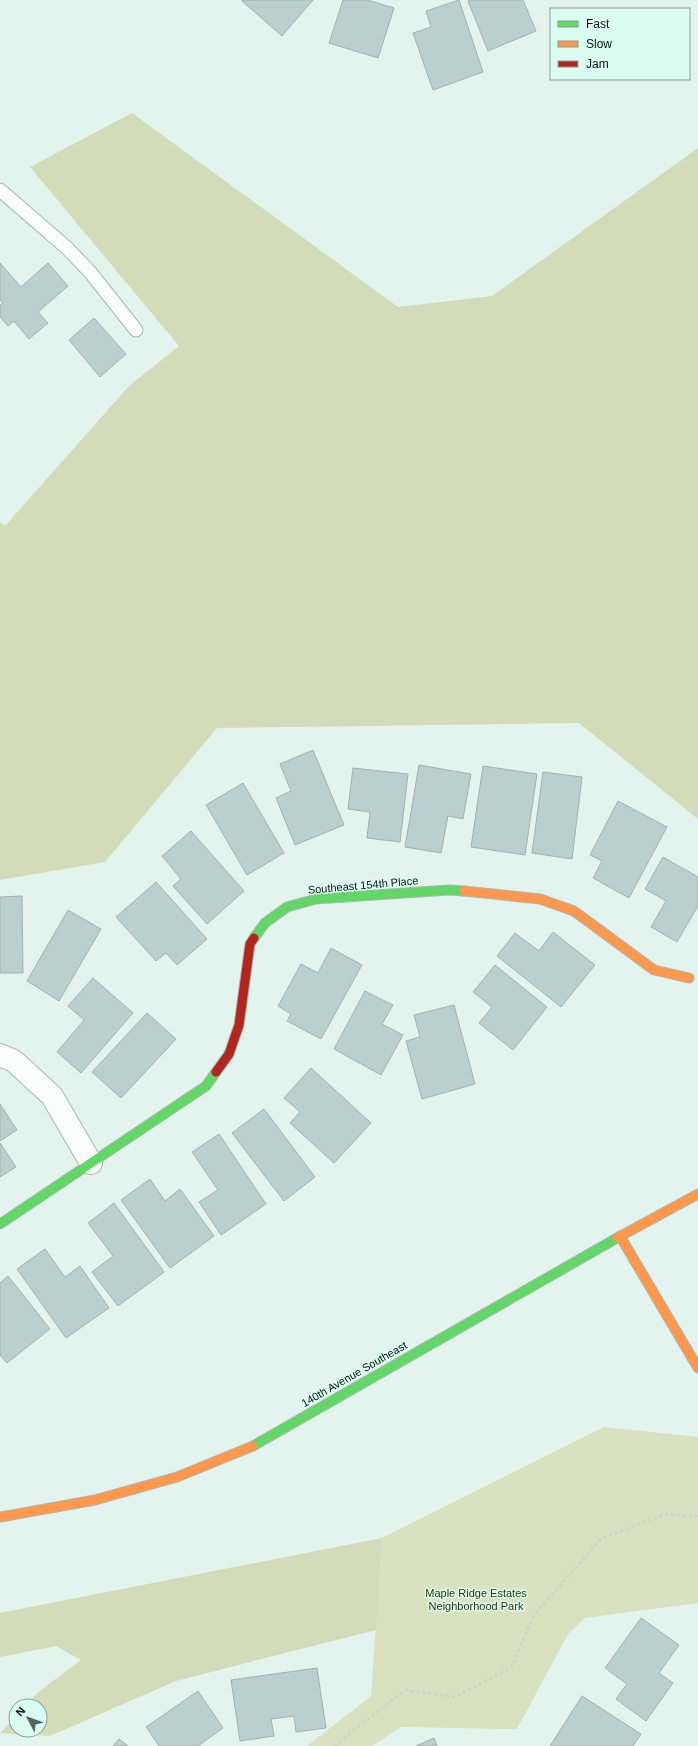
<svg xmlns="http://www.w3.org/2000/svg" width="698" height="1746" viewBox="0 0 698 1746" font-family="Arial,sans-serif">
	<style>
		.green { fill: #d9e1c1 }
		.forest { fill: #d4dbb8 }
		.building { fill: #b9d0ce; stroke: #a3b1af }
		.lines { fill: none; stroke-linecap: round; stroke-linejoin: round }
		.lane-casing { stroke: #aab7b3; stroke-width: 15 }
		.street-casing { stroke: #aab7b3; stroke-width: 24 }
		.fast-casing { stroke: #aab7b3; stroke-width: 11 }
		.slow-casing { stroke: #aab7b3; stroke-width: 11 }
		.jam-casing { stroke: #aab7b3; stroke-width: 11 }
		.path { stroke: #ced3d1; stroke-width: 2.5; stroke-dasharray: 3 3; stroke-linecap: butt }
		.lane { stroke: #fbfdfc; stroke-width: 13 }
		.street { stroke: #fbfdfc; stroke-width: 22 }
		.fast { stroke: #63d668; stroke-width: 9 }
		.slow { stroke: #ff974d; stroke-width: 9 }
		.jam { stroke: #b3261e; stroke-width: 9 }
		.labels { text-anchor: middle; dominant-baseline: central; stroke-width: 3; stroke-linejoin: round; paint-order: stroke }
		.street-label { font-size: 11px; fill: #0a1512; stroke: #dbfcf0 }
		.park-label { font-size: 11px; fill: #343302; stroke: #dbfcf0 }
	</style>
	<rect width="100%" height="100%" fill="#e3f4ee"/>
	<!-- green -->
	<path class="green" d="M604 1427 698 1437V1603L585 1618 568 1634 517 1729 401 1727 372 1746H307L371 1696 382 1538Z"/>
	<!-- forest -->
	<path class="forest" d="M132 113 398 307 492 296 698 148V819L579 723 217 728 105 862 0 880V522L5 526 129 386 179 346 30 167Z
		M382 1538 376 1630 176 1681 50 1736 0 1733 16 1716V1730H40V1706H25L37 1693 81 1660 56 1646 0 1657V1613Z"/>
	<!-- building -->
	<path class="building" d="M243 0H313L282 36 242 1Z
		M343 0H368L394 8 378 58 329 43Z
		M459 0 483 72 433 90 413 33 431 27 426 11Z
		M471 0H523L536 31 488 51 468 1Z
		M0 263 21 287 48 263 68 286 38 312 48 323 29 339 14 321 8 326 0 317V305L3 303 0 300Z
		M94 318 126 354 100 377 69 340Z
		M313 750 344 825 295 845 276 798 291 791 280 764Z
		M419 765 471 774 463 819 448 816 441 853 405 847Z
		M483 766 537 774 525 855 471 847Z
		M353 768 408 774 400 842 367 838 370 812 348 809Z
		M543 772 582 777 572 859 532 853Z
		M243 783 284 853 247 875 206 805Z
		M618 801 667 827 629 898 593 878 602 861 590 855Z
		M191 831 244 891 207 924 173 886 181 879 162 856Z
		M663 857 698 877V906L677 942 651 927 666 901 645 889Z
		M156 882 207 939 177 965 166 953 156 961 116 917Z
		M22 896 23 973H0V897Z
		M68 910 101 929 59 1001 27 981Z
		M553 932 595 965 561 1007 497 956 515 933 539 951Z
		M331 948 362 965 321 1039 287 1021 291 1014 278 1006 301 964 318 973Z
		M495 965 547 1007 513 1050 479 1023 492 1007 473 992Z
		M93 978 133 1013 81 1073 57 1052 84 1020 68 1006Z
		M365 991 393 1005 382 1024 403 1035 381 1075 334 1049Z
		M454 1005 475 1084 422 1099 406 1041 420 1037 414 1015Z
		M147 1013 176 1039 121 1098 92 1072Z
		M311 1068 371 1123 334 1163 290 1123 300 1112 284 1098Z
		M0 1104 17 1130 0 1141Z
		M264 1109 315 1177 284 1201 232 1133Z
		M219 1134 266 1204 221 1235 199 1202 218 1190 192 1152Z
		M0 1143 16 1167 0 1177Z
		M150 1179 165 1201 180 1189 214 1236 170 1268 121 1200Z
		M114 1203 164 1272 118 1306 92 1272 113 1256 88 1223Z
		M45 1249 65 1277 80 1266 109 1308 66 1338 17 1269Z
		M8 1276 50 1329 7 1363 0 1355V1283Z
		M641 1618 679 1645 659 1673 673 1683 646 1721 616 1699 627 1684 605 1668Z
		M317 1668 326 1728 296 1732 294 1716 271 1719 274 1736 240 1741 231 1680Z
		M198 1691 223 1728 198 1746H159L146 1727Z
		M582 1696 641 1734 633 1746H550Z
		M434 1738 437 1746H416Z
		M119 1739 128 1746H113Z"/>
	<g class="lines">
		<defs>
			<path id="lane" d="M0 190 67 248 90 272 136 330"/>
			<path id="street" d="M0 1055 14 1061 52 1096 91 1163"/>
			<path id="fast" d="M254 938 265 923 287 907 316 899 449 890 464 891
				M0 1224 206 1086 216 1072
				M253 1446 617 1238"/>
			<path id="slow" d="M464 891 540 899 574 911 654 970 689 978
				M620 1236 698 1368
				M617 1238 698 1194
				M0 1517 95 1500 177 1477 253 1446"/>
			<path id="jam" d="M216 1072 229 1054 239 1025 250 944 254 938"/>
		</defs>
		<!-- lane casing -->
		<use href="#lane" class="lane-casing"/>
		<!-- street casing -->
		<use href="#street" class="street-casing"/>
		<!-- fast casing -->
		<use href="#fast" class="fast-casing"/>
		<!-- slow casing -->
		<use href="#slow" class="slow-casing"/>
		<!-- jam casing -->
		<use href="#jam" class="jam-casing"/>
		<!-- path -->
		<path class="path" d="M334 1746 405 1690 455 1697 512 1667 533 1616 602 1538 666 1514 698 1516"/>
		<!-- lane -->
		<use href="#lane" class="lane"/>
		<!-- street -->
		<use href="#street" class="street"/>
		<!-- fast -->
		<use href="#fast" class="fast"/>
		<!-- slow -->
		<use href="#slow" class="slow"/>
		<!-- jam -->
		<use href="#jam" class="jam"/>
	</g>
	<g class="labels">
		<!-- street labels -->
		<g class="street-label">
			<text transform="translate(363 885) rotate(-5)">Southeast 154th Place</text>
			<text transform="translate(354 1374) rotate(-30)">140th Avenue Southeast</text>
		</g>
		<!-- park labels -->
		<g class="park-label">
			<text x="476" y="1593">Maple Ridge Estates<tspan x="476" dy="13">Neighborhood Park</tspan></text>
		</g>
	</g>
	<!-- legend -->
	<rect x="550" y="8" width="140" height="72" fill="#dbfcf0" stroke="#87a097"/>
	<rect x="558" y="21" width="20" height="6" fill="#63d668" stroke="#87a097"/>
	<text x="586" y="28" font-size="12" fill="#0a1512">Fast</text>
	<rect x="558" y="41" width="20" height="6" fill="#ff974d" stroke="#87a097"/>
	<text x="586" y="48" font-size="12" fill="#0a1512">Slow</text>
	<rect x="558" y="61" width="20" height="6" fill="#b3261e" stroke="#87a097"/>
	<text x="586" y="68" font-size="12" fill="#0a1512">Jam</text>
	<!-- north arrow -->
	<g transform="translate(28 1718) rotate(311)"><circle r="19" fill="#dbfcf0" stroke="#87a097"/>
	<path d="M0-3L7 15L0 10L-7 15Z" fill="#56635f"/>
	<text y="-6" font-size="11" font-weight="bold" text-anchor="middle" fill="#0a1512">N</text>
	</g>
</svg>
